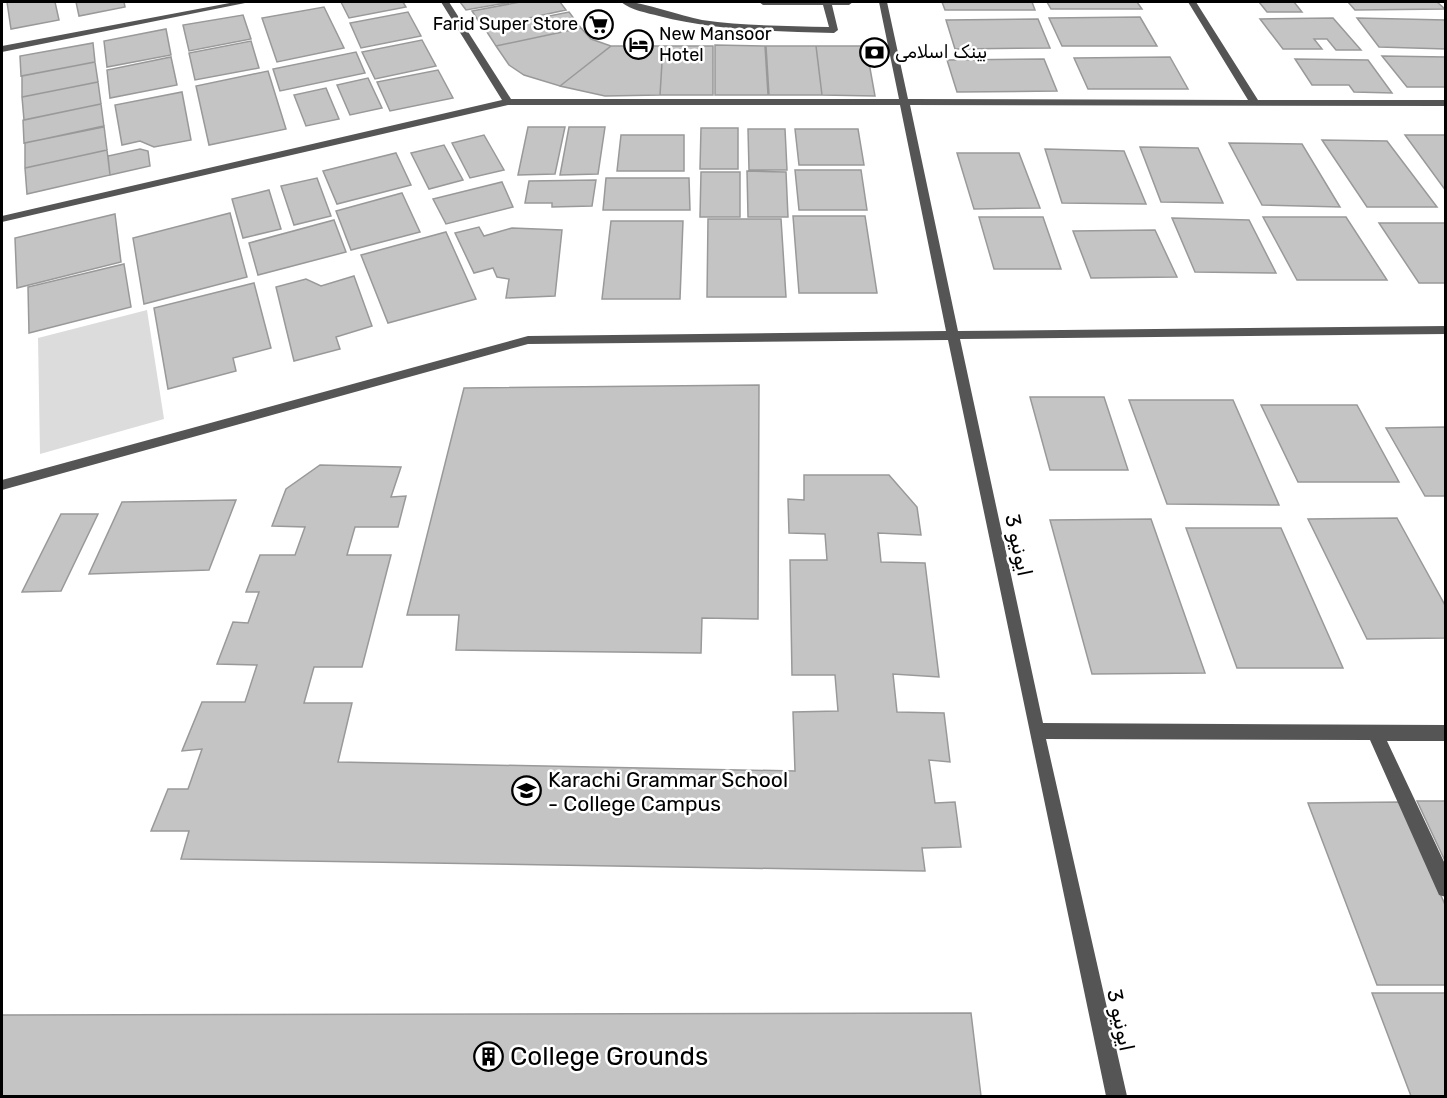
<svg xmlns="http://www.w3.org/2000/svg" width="1447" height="1098" viewBox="0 0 1447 1098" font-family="Rubik,'Noto Naskh Arabic',sans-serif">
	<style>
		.green { fill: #dcdcdc }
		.building { fill: #c4c4c4; stroke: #999; stroke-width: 1.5 }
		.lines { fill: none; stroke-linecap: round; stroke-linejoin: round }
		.minor { fill: #555; fill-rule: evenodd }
		.labels { text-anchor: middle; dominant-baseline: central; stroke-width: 5; stroke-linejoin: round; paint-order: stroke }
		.far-poi-label { font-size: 18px; fill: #000; stroke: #fff; text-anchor: start }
		.street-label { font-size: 21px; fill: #000; stroke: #fff }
		.poi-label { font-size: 21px; fill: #000; stroke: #fff; text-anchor: start }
		.near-poi-label { font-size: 26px; fill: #000; stroke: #fff; text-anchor: start }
	</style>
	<rect width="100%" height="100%" fill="#fff"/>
	<!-- green -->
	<path class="green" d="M147 310 164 419 40 454 38 338Z"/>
	<!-- building -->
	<path class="building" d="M7 2H55L59 20 11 29Z
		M76 2H124L125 7 79 16Z
		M341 2H403L406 7 349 18Z
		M460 2H511L466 10Z
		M520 2H560L566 10 483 28 472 11Z
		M942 2H1032L1035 10H945Z
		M1047 2H1137L1142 9H1051Z
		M1259 2H1294L1302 12H1267Z
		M1348 2H1437L1445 9 1355 10Z
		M324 7 344 48 277 62 262 18Z
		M408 12 421 36 361 48 350 23Z
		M569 12 581 28 496 46 485 29Z
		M243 15 251 39 189 51 183 25Z
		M1140 17 1157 46H1062L1049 18Z
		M1333 18 1361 50H1336L1327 39H1314L1322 49H1283L1260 19Z
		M1357 18 1446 20V49L1379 47Z
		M1038 19 1050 48 955 49 946 20Z
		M581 28 591 39 611 46 560 86 524 75 509 65 496 46Z
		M166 29 171 55 107 67 104 41Z
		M422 40 436 66 375 79 362 52Z
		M251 41 259 68 195 80 189 53Z
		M93 43 95 62 21 76 20 56Z
		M715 45 765 46 768 95H715Z
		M611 46H663L660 95 605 96 560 86Z
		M663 46H713V95H660Z
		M766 46H816L822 95H769Z
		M816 46H866L875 96 822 95Z
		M356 52 365 73 280 91 273 69Z
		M1382 56 1446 57V87H1407Z
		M171 57 177 85 110 98 107 70Z
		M1170 57 1188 89H1088L1074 58Z
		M1044 59 1057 91 957 92 947 60Z
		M1295 59 1368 60 1392 93 1354 92 1349 85H1312Z
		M95 62 98 82 22 97V76Z
		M438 70 453 98 390 111 377 82Z
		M268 71 286 129 209 145 196 86Z
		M368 78 382 108 350 115 337 85Z
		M98 82 101 104 24 120 22 97Z
		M326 88 339 119 306 126 294 95Z
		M182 92 191 140 154 147 140 141 122 145 115 105Z
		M101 104 104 127 24 143 23 120Z
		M104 126 107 150 25 168V143Z
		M528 127H565L555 174 518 175Z
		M569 127H605L598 174 560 175Z
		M701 128H738V169H700Z
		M748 129H785L787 170H749Z
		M795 129H858L864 165H799Z
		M484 135 504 170 470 178 452 143Z
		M621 135H684V171H617Z
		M1405 135H1446V191Z
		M1322 140 1387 141 1437 207H1367Z
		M1229 143 1302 144 1340 207 1262 205Z
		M444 145 463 180 429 189 411 153Z
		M1140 147 1198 148 1223 203 1161 202Z
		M140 149 148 151 150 166 110 175 108 156Z
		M1045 149 1124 151 1146 204 1062 203Z
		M107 150 110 175 27 194 25 168Z
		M396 153 411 185 337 204 323 171Z
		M957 153H1019L1040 208 974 209Z
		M795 170H861L867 210H799Z
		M747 171 786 172 788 217H748Z
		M701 172H740V217H700Z
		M317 178 331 216 294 225 281 186Z
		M606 178H689L690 210H603Z
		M596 180 592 206 552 207V203H525L529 181Z
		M502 182 513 207 446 224 433 199Z
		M269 190 281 229 243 238 232 199Z
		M402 193 420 232 351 250 336 211Z
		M230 213 247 277 144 304 133 238Z
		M115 214 121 262 17 288 15 238Z
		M793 216H865L877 293H799Z
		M979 217H1043L1061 269H994Z
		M1263 217H1346L1387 280H1297Z
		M1172 218 1249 220 1276 273 1195 272Z
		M708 219H781L786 297H707Z
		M334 220 346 252 258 275 249 243Z
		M611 221H683L680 299H602Z
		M1379 223H1446V283H1419Z
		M479 227 484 236 512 228 562 230 555 296 506 298 509 279 497 277 493 268 474 273 455 233Z
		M1155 230 1177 277 1091 278 1073 231Z
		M446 232 476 299 388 323 361 255Z
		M124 264 131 307 29 333 28 287Z
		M354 276 372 326 336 337 340 349 294 361 276 287 306 279 321 286Z
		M254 283 271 348 233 358 236 371 168 389 154 308Z
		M759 385 758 619 702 618 701 653 456 650 459 615H407L464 388Z
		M1030 397H1104L1128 470H1050Z
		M1129 400H1233L1279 505 1167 504Z
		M1261 405H1357L1399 482H1298Z
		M1446 427V496H1425L1386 428Z
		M320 465 401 467 391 497 406 496 398 527H355L347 555H391L362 667H314L304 703H352L338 762 795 771 793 712 838 711 835 675H792L790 560H827L825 534 789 533 788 499 804 500V475H889L917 507 921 535 878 533 881 562 925 563 939 677 893 674 897 712 944 713 950 762 929 760 935 803 955 802 961 847 922 848 925 871 181 859 189 831H151L168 789H188L202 749 182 751 202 702H245L257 665 217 664 233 622 248 623 259 592H246L260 555H295L305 527 272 526 286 489Z
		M236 500 209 570 89 574 122 502Z
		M61 514H98L61 591 22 592Z
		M1397 518 1446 607V638L1367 639 1308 519Z
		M1151 519 1205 673 1092 674 1050 520Z
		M1186 528H1281L1343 668H1237Z
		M1417 801H1446V863Z
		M1400 802 1446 907V985H1377L1308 803Z
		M1372 993H1446V1096H1411Z
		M971 1013 981 1096H2V1015Z"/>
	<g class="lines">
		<!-- minor -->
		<path class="minor" d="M235 2H250L2 52V46Z
			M441 2H449L511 99H899L879 2H887L908 99 1248 100 1188 2H1196L1258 100H1446V106L910 105 958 331 1446 326V334L960 339 1043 723 1446 725V741H1387L1446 866V897L1439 895 1370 740 1046 739 1127 1096H1106L948 340 528 344 2 490V480L528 336 946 331 900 105H508L2 222V216L502 100Z
			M621 2C638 0 680 16 702 20 744 26 787 26 829 27L823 5H763L759 2H853L849 5H832L838 30 834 33C775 31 717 31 659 16 647 13 631 10 621 2Z"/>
	</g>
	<!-- icons -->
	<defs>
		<symbol id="supermarket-ring" viewBox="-11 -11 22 22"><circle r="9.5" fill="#fff" stroke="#000" stroke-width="1.5"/><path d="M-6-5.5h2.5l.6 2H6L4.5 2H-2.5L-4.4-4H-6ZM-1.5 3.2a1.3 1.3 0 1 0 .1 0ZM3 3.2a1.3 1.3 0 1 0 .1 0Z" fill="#000"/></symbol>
		<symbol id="hotel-ring" viewBox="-11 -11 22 22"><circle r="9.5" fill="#fff" stroke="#000" stroke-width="1.5"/><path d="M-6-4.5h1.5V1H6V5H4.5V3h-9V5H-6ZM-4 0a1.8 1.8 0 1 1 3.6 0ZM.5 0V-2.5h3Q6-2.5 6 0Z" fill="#000"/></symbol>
		<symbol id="bank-ring" viewBox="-11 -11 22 22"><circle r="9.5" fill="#fff" stroke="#000" stroke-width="1.5"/><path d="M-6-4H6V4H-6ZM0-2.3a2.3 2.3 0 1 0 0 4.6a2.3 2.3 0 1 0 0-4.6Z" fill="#000"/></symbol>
		<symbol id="university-ring" viewBox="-11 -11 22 22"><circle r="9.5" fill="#fff" stroke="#000" stroke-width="1.5"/><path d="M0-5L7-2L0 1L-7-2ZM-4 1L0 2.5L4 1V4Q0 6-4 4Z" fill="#000"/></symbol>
		<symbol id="building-ring" viewBox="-11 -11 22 22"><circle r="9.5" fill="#fff" stroke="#000" stroke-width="1.5"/><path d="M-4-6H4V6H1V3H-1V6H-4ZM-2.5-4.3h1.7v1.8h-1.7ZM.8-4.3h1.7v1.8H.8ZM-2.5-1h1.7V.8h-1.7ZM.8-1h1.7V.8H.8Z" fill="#000"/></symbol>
	</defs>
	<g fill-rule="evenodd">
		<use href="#supermarket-ring" x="582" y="8" width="33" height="33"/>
		<use href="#hotel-ring" x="622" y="28" width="33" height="33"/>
		<use href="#bank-ring" x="858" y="36" width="33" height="33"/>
		<use href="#university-ring" x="510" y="774" width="33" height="33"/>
		<use href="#building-ring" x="472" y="1040" width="33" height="33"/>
	</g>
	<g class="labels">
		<!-- far-poi labels -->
		<g class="far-poi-label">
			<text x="578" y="24" text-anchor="end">Farid Super Store</text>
			<text x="659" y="34">New Mansoor<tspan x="659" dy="21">Hotel</tspan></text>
			<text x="895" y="52">بینک اسلامی</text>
		</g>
		<!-- street labels -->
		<g class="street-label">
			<text transform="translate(1019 545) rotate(78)">ایونیو 3</text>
			<text transform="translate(1121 1020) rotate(78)">ایونیو 3</text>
		</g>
		<!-- poi labels -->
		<g class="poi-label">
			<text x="548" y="779">Karachi Grammar School<tspan x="548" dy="24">- College Campus</tspan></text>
		</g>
		<!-- near-poi labels -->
		<g class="near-poi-label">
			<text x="510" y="1056">College Grounds</text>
		</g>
	</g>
	<!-- border -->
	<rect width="1447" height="1098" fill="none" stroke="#000000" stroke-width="6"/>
</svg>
